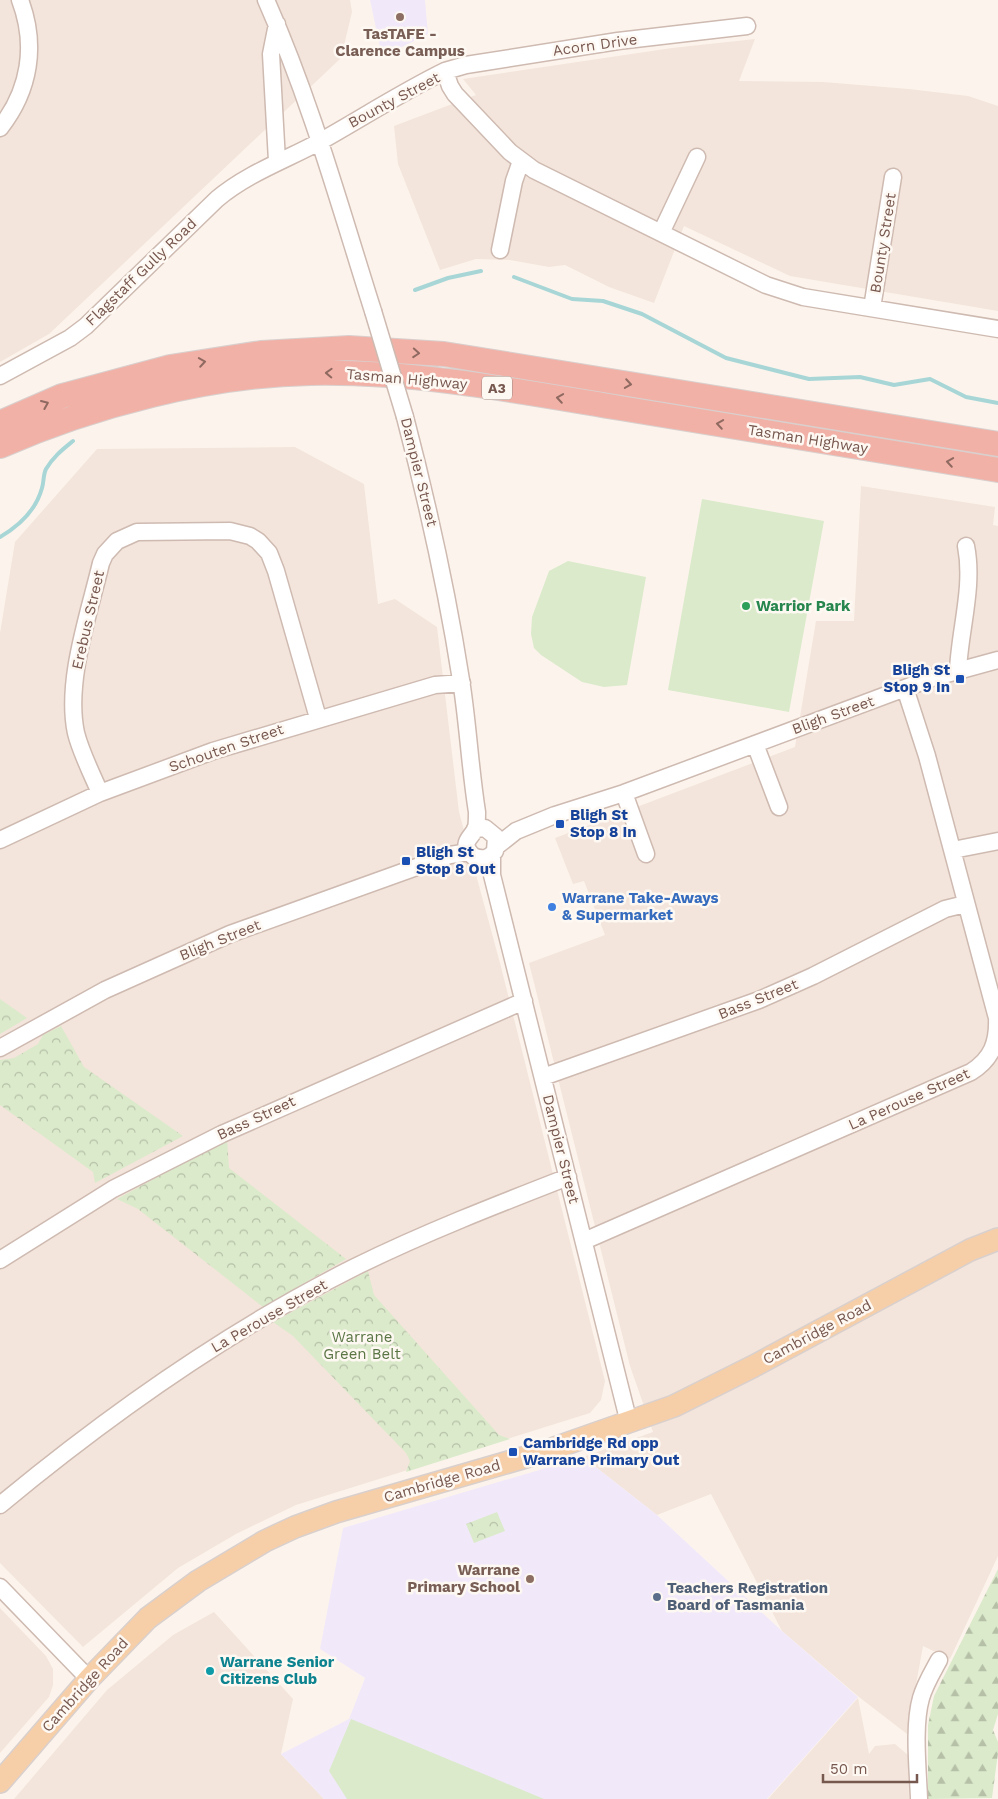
<svg xmlns="http://www.w3.org/2000/svg" width="998" height="1799" font-family="'Work Sans',sans-serif">
  <style>
    .residential { fill: #f3e5db }
    .education { fill: #f1e9f9 }
    .forest { fill: url(#forest-firs) }
    .park { fill: url(#park-crowns) }
    .garden { fill: #dbeacb }
    .lines { fill: none; stroke-linecap: round; stroke-linejoin: round }
    .stream { stroke: #a8d6d7; stroke-width: 4 }
    .minor-casing { stroke: #cebab1; stroke-width: 19 }
    .major-casing { stroke: #d9d0ce; stroke-width: 24 }
    .highway-casing { stroke: #d9d0ce; stroke-width: 26 }
    .minor { stroke: #fff; stroke-width: 16 }
    .major { stroke: #f6cfa9; stroke-width: 21 }
    .highway { stroke: #f2b1a7; stroke-width: 24 }
    .minor-bridge-casing { stroke: #cebab1; stroke-width: 19; stroke-linecap: butt }
    .minor-bridge { stroke: #fff; stroke-width: 16 }
    .oneway { stroke: #906a61 }
    .education-dot { fill: #8d6e63; stroke: #fef8f3; stroke-width: 2 }
    .leisure-dot { fill: #2e9e5b; stroke: #fef8f3; stroke-width: 2 }
    .transit-dot { fill: #1a4fb4; stroke: #fef8f3; stroke-width: 2 }
    .shop-dot { fill: #3f7fe0; stroke: #fef8f3; stroke-width: 2 }
    .service-dot { fill: #5c6f8a; stroke: #fef8f3; stroke-width: 2 }
    .culture-dot { fill: #0f9aa8; stroke: #fef8f3; stroke-width: 2 }
    .labels { text-anchor: middle; dominant-baseline: central; stroke-width: 5; stroke-linejoin: round; paint-order: stroke }
    .shield { fill: #fef8f3; stroke: #a08880; stroke-width: 1 }
    .shield-label { font-size: 14px; font-weight: bold; fill: #77584f }
    .education-label { font-size: 15px; font-weight: bold; fill: #785e54; stroke: #fef8f3 }
    .street-label { font-size: 15px; fill: #77584f; stroke: #fef8f3 }
    .leisure-label { font-size: 15px; font-weight: bold; fill: #27864d; stroke: #fef8f3; text-anchor: start }
    .transit-label { font-size: 15px; font-weight: bold; fill: #164399; stroke: #fef8f3; text-anchor: start }
    .shop-label { font-size: 15px; font-weight: bold; fill: #366cbe; stroke: #fef8f3; text-anchor: start }
    .park-label { font-size: 15px; fill: #5a7645; stroke: #fef8f3 }
    .service-label { font-size: 15px; font-weight: bold; fill: #4e5e75; stroke: #fef8f3; text-anchor: start }
    .culture-label { font-size: 15px; font-weight: bold; fill: #0d838f; stroke: #fef8f3; text-anchor: start }
  </style>
  <defs>
    <pattern id="forest-firs" width="22" height="20" patternUnits="userSpaceOnUse" patternTransform="scale(1.25)"><rect width="22" height="20" fill="#dbeacb"/><path d="M5 1l3.5 6h-7zM16 11l3.5 6h-7z" fill="#b6c0a7"/></pattern>
    <pattern id="park-crowns" width="20" height="18" patternUnits="userSpaceOnUse" patternTransform="scale(1.25)"><rect width="20" height="18" fill="#dbeacb"/><path d="M2 6a3 3 0 1 1 6 0M12 15a3 3 0 1 1 6 0" fill="none" stroke="#b6c0a7"/></pattern>
  </defs>
  <rect width="100%" height="100%" fill="#fcf4ec"/>
  <path class="residential" d="M0 0H350L352 12 341 58 49 334 0 362Z
    M755 39 739 81 823 82 909 89 968 96 998 106V311L790 276 684 226 654 303 609 287 565 265 549 267 510 260 476 259 440 270 398 164 394 126 476 95 463 79 672 48Z
    M295 447 364 484 378 604 395 599 437 627 459 812 500 963 605 1381 601 1400 590 1413 296 1505 236 1534 178 1568 83 1647 0 1563V633L15 542 97 449Z
    M861 486 995 507 993 525 998 526V1556L950 1659 923 1646 907 1734 859 1697 782 1631 711 1494 657 1515 583 1457 653 1432 630 1366 529 963 605 935 584 881 573 884 555 838 795 747 816 621H854Z
    M0 1608 46 1656 53 1669V1685L49 1697 0 1753Z
    M214 1612 293 1699 281 1754 324 1799H14L107 1690 173 1635Z
    M858 1698 869 1754 875 1746 895 1744 908 1755 909 1799H768Z"/>
  <path class="education" d="M370 0H425L428 34 382 57Z
    M583 1457 657 1515 782 1631 858 1697 767 1799H324L281 1754 349 1719 365 1678 320 1649 343 1528Z"/>
  <path class="forest" d="M998 1569V1714L993 1730 998 1742V1753L992 1798 928 1799V1725L934 1696Z"/>
  <path class="park" d="M0 999 27 1018 0 1034Z
    M61 1026 84 1067 183 1136 95 1183 93 1172 0 1105V1060L14 1058 38 1044 43 1035Z
    M227 1139 229 1168 346 1259 263 1307 138 1209 117 1199Z
    M368 1271 374 1295 499 1435 510 1439 406 1472 410 1461 406 1453 293 1336 273 1322Z
    M497 1512 505 1531 474 1543 466 1524Z"/>
  <path class="garden" d="M702 499 824 521 789 712 668 690Z
    M568 561 646 577 627 685 604 687 582 682 541 655 534 648 531 634 532 617 549 571Z
    M351 1719 544 1799H347L329 1771Z"/>
  <g class="lines">
    <path class="stream" d="M514 277 572 299 603 301 642 314 726 358 809 379 860 377 894 385 930 379 966 397 998 403
      M415 290 448 278 481 271
      M0 537C19 526 36 510 42 488 44 482 43 475 46 469 53 457 62 450 73 441"/>
    <defs>
      <path id="minor" d="M266 0C311 101 340 207 373 311
        M277 24 271 54 277 161
        M445 71 450 86 455 94 510 152 534 170 766 285 803 297 998 329
        M0 128C30 90 37 45 20 0
        M661 233 697 157
        M500 250 514 181 521 161
        M872 308 893 177
        M0 376 70 338 86 326 217 199C248 173 286 160 321 141 362 118 402 92 445 71L466 65 618 41 747 26
        M405 417C428 505 447 591 461 680 468 724 470 768 477 812 477 816 477 824 476 828 471 839 459 842 473 856 482 860 489 859 495 851L496 837 485 828 475 829
        M958 670C960 629 974 586 966 546
        M755 744 779 807
        M100 793C92 774 81 753 76 733 65 682 89 614 101 563L105 554 117 541 137 532 230 531 250 536 258 541 269 553 276 571 318 718
        M624 793 646 854
        M0 840 100 793 213 751 435 685 462 683
        M497 846 516 831 555 815 624 793 932 678 998 660
        M953 850 998 841
        M492 855V875L629 1423
        M0 1048 105 990 230 934 450 855 469 852
        M543 1077 759 1000 813 976 945 909 965 904
        M584 1241 971 1072C992 1059 998 1042 997 1018L927 756 905 688
        M0 1260 113 1189 222 1134 524 1001
        M0 1505C110 1414 227 1331 355 1267 424 1233 496 1205 568 1177
        M0 1587 89 1679
        M919 1799C918 1770 913 1726 921 1698 925 1684 932 1673 939 1660"/>
      <path id="major" d="M0 1782 89 1679 148 1618 198 1581 265 1541 295 1527 336 1512 543 1452 674 1406 754 1366 970 1250 998 1239"/>
      <path id="highway" d="M0 423 62 396 170 367 261 353 349 348 444 354 998 444
        M0 446C94 405 209 375 311 373 415 371 518 391 620 408 746 428 872 450 998 470"/>
    </defs>
    <use href="#minor" class="minor-casing"/>
    <use href="#major" class="major-casing"/>
    <use href="#highway" class="highway-casing"/>
    <use href="#minor" class="minor"/>
    <use href="#major" class="major"/>
    <use href="#highway" class="highway"/>
    <defs>
      <path id="minor-bridge" d="M373 311 405 417"/>
    </defs>
    <use href="#minor-bridge" class="minor-bridge-casing"/>
    <use href="#minor-bridge" class="minor-bridge"/>
  </g>
  <defs><path id="oneway-chevron" d="M-2-3.5L2.5 0L-2 3.5" fill="none" stroke-width="1.6" stroke-linecap="round" stroke-linejoin="round" transform="scale(1.25)"/></defs>
  <g class="oneway">
    <use href="#oneway-chevron" transform="translate(416 353) rotate(4)"/>
    <use href="#oneway-chevron" transform="translate(202 362) rotate(-9)"/>
    <use href="#oneway-chevron" transform="translate(329 373) rotate(-178)"/>
    <use href="#oneway-chevron" transform="translate(628 384) rotate(9)"/>
    <use href="#oneway-chevron" transform="translate(560 398) rotate(-171)"/>
    <use href="#oneway-chevron" transform="translate(45 404) rotate(-23)"/>
    <use href="#oneway-chevron" transform="translate(720 424) rotate(-171)"/>
    <use href="#oneway-chevron" transform="translate(950 462) rotate(-171)"/>
  </g>
  <g class="education-dot">
    <circle cx="400" cy="17" r="5"/>
    <circle cx="530" cy="1579" r="5"/>
  </g>
  <circle class="leisure-dot" cx="746" cy="606" r="5"/>
  <g class="transit-dot">
    <rect x="955" y="674" width="10" height="10" rx="2.5"/>
    <rect x="555" y="819" width="10" height="10" rx="2.5"/>
    <rect x="401" y="856" width="10" height="10" rx="2.5"/>
    <rect x="508" y="1447" width="10" height="10" rx="2.5"/>
  </g>
  <circle class="shop-dot" cx="552" cy="907" r="5"/>
  <circle class="service-dot" cx="657" cy="1597" r="5"/>
  <circle class="culture-dot" cx="210" cy="1671" r="5"/>
  <g class="labels">
    <rect class="shield" x="482" y="376.5" width="30" height="23" rx="4"/>
    <g class="shield-label">
      <text x="497" y="388">A3</text>
    </g>
    <g class="education-label">
      <text x="400" y="34">TasTAFE -<tspan x="400" dy="17">Clarence Campus</tspan></text>
      <text x="520" y="1570" text-anchor="end">Warrane<tspan x="520" dy="17">Primary School</tspan></text>
    </g>
    <g class="street-label">
      <text transform="translate(595 45) rotate(-8)">Acorn Drive</text>
      <text transform="translate(394 100) rotate(-28)">Bounty Street</text>
      <text transform="translate(883 243) rotate(-81)">Bounty Street</text>
      <text transform="translate(141 272) rotate(-44)">Flagstaff Gully Road</text>
      <text transform="translate(407 379) rotate(5)">Tasman Highway</text>
      <text transform="translate(808 439) rotate(9)">Tasman Highway</text>
      <text transform="translate(419 472) rotate(76)">Dampier Street</text>
      <text transform="translate(88 620) rotate(-77)">Erebus Street</text>
      <text transform="translate(833 715) rotate(-20)">Bligh Street</text>
      <text transform="translate(226 748) rotate(-19)">Schouten Street</text>
      <text transform="translate(220 940) rotate(-22)">Bligh Street</text>
      <text transform="translate(758 999) rotate(-22)">Bass Street</text>
      <text transform="translate(909 1099) rotate(-24)">La Perouse Street</text>
      <text transform="translate(256 1118) rotate(-25)">Bass Street</text>
      <text transform="translate(561 1149) rotate(76)">Dampier Street</text>
      <text transform="translate(269 1316) rotate(-30)">La Perouse Street</text>
      <text transform="translate(817 1332) rotate(-28)">Cambridge Road</text>
      <text transform="translate(442 1481) rotate(-16)">Cambridge Road</text>
      <text transform="translate(85 1685) rotate(-48)">Cambridge Road</text>
    </g>
    <g class="leisure-label">
      <text x="756" y="606">Warrior Park</text>
    </g>
    <g class="transit-label">
      <text x="950" y="670" text-anchor="end">Bligh St<tspan x="950" dy="17">Stop 9 In</tspan></text>
      <text x="570" y="815">Bligh St<tspan x="570" dy="17">Stop 8 In</tspan></text>
      <text x="416" y="852">Bligh St<tspan x="416" dy="17">Stop 8 Out</tspan></text>
      <text x="523" y="1443">Cambridge Rd opp<tspan x="523" dy="17">Warrane Primary Out</tspan></text>
    </g>
    <g class="shop-label">
      <text x="562" y="898">Warrane Take-Aways<tspan x="562" dy="17">&amp; Supermarket</tspan></text>
    </g>
    <g class="park-label">
      <text x="362" y="1337">Warrane<tspan x="362" dy="17">Green Belt</tspan></text>
    </g>
    <g class="service-label">
      <text x="667" y="1588">Teachers Registration<tspan x="667" dy="17">Board of Tasmania</tspan></text>
    </g>
    <g class="culture-label">
      <text x="220" y="1662">Warrane Senior<tspan x="220" dy="17">Citizens Club</tspan></text>
    </g>
  </g>
  <path d="M823 1774v8h94v-8" fill="none" stroke="#77584f" stroke-width="2.5"/>
  <text x="830" y="1774" font-size="15" fill="#77584f" stroke="#fef8f3" stroke-width="4" paint-order="stroke">50 m</text>
</svg>
